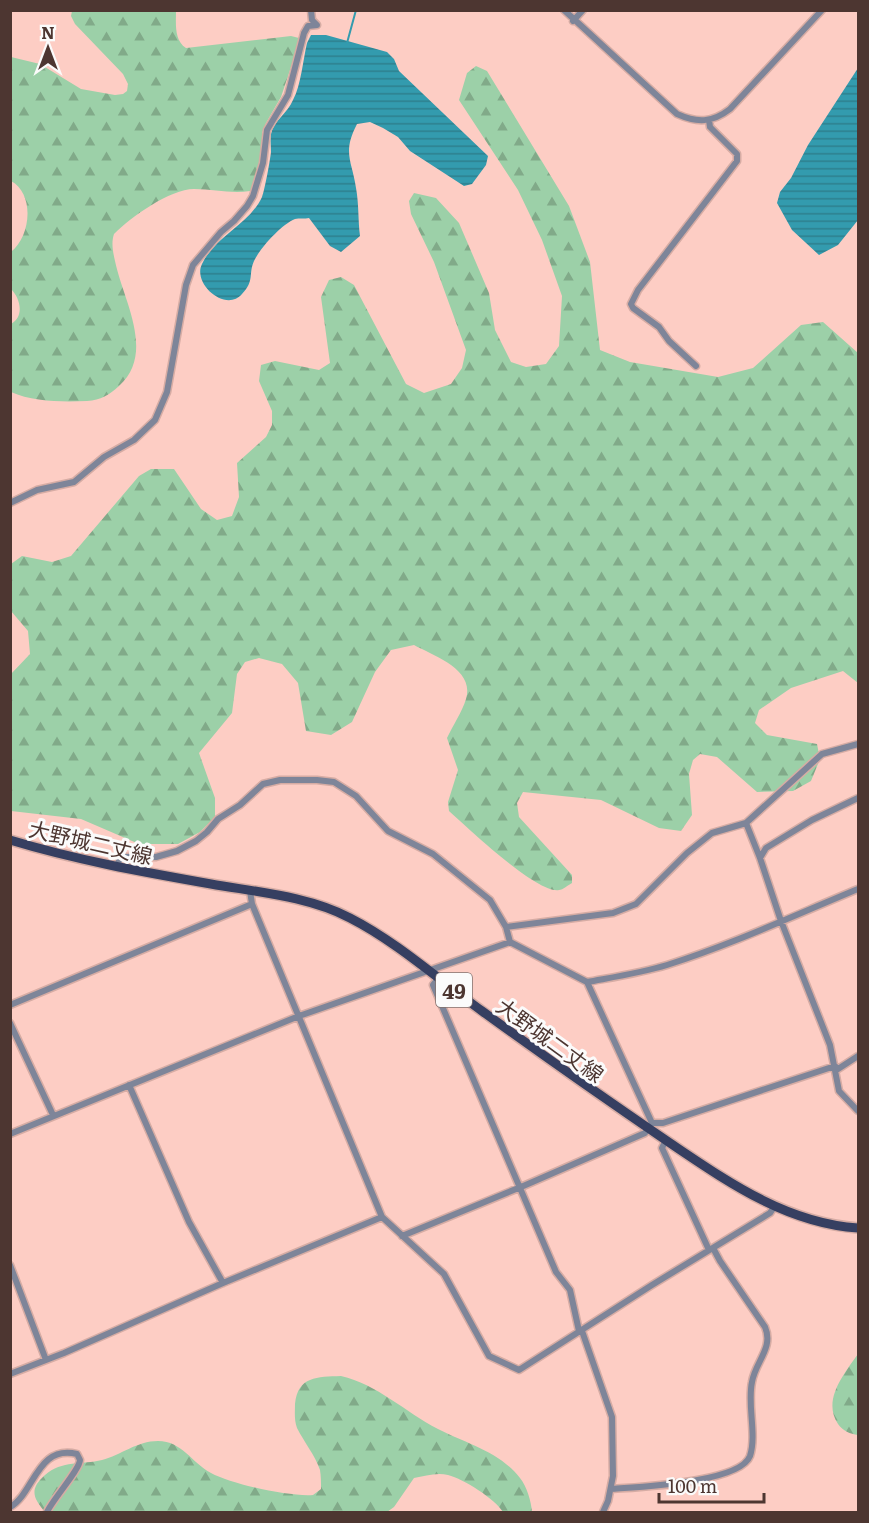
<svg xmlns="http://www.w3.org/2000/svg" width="869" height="1523" font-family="Literata,'Noto Sans JP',serif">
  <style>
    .forest { fill: url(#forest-firs) }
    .water { fill: url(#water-rules) }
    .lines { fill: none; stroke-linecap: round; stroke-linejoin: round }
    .stream { stroke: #339bae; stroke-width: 2 }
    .street-casing { stroke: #d6aca4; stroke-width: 9 }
    .primary-casing { stroke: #d6aca4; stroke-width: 12 }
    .street { stroke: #7e8599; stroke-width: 6 }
    .primary { stroke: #363f61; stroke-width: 9 }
    .labels { text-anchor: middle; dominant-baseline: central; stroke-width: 6; stroke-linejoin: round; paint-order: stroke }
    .shield { fill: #fbfbfb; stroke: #81716e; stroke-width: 1.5 }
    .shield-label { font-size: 20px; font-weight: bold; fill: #4d3631 }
    .street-label { font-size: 21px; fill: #4d3631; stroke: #fbfbfb }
  </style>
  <defs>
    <pattern id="forest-firs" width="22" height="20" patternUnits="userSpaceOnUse" patternTransform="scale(1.5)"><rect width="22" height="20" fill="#9cd0a8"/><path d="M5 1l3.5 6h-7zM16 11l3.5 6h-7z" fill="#81aa89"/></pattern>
    <pattern id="water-rules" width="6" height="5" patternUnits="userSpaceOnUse" patternTransform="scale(1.5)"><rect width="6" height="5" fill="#339bae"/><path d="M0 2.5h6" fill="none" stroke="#2d7f8e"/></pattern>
  </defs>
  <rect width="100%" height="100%" fill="#fdcdc4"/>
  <path class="forest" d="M72 11H176C176 24 174 40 186 48L291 36 299 38V43L281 97 266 123 262 133V156L254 186 250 191C231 194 214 189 194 189 170 189 131 217 114 234 111 243 113 252 115 261 123 300 156 353 119 386 109 395 101 400 87 401 63 402 33 402 11 392V324C25 316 20 298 11 289V252C31 236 35 194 11 181V57L40 64 81 89 115 95 123 94 127 91 128 84 123 74 75 24 71 16Z
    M476 66 487 71 569 206 590 262 600 350 630 362 718 377 753 368 801 325 823 322 858 353V683L843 671 791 688 759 710 755 723 767 735 817 744 820 759 811 781 793 791 757 792 717 757 700 754 693 760 689 774 692 815 681 831 659 828 601 800 523 792 517 803 519 817 572 875V883C568 885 563 890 559 890 537 894 468 828 449 811L448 802 458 770 447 738C453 725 462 712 466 699 475 669 434 656 414 645L391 650 375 672 352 722 331 735 306 731 298 683 282 664 259 658 245 662 237 674 232 713 199 753 215 798V817L200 832 178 844H139L81 819 11 811V674L30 654 28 631 11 611V564L22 556 52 562 71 556 139 476 151 469H174L201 509 217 520 232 516 239 497 237 463 266 437 272 425V411L259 381 261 365 275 361 319 370 330 363 321 297 329 280 341 277 354 285 406 384 424 393 451 384 462 368 466 350 434 262 411 214 409 201 414 193 436 198 459 223 489 293 495 330 511 362 526 367 546 364 559 346 562 296 542 240 518 190 459 100 467 73Z
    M858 1354V1435C850 1434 843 1431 838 1424 822 1400 844 1374 858 1354Z
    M341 1376C377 1384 405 1412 438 1429 467 1444 499 1451 520 1478 527 1487 531 1501 532 1512H503C495 1499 464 1479 448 1475 437 1472 425 1476 414 1478L394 1507 387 1512H45C33 1498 29 1489 45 1475 62 1460 82 1465 102 1460 121 1455 137 1441 158 1441 182 1441 192 1463 211 1473 231 1484 290 1497 313 1495L321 1489C321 1483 321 1476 320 1470 315 1455 304 1442 297 1428 294 1420 295 1412 295 1404 298 1376 317 1377 341 1376Z"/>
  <path class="water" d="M311 35H326L387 52 394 59 399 71 488 156 486 165 472 184 464 186 410 151 398 137 383 128 370 122 357 124C342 153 352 160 356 188 359 204 358 221 360 236L341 252 330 246 309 218C305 219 299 218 295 219 282 224 260 248 254 261 248 275 255 280 242 294 226 313 192 284 202 264 215 236 249 225 262 197 265 189 270 161 271 152 271 146 270 140 271 134 274 120 288 113 293 100 301 85 303 60 307 43Z
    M858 68V220L838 245 819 255 792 230 777 203 780 192 791 178 808 145Z"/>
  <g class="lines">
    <path class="stream" d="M347 43 356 10"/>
    <defs>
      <path id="street" d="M564 10 677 114C697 123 712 123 730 109L822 10
        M573 21 583 10
        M696 366 669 341 659 327 633 308 631 304 638 290 737 161V154L710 127 709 120
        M10 503 37 490 74 482 104 457 134 440 155 420 167 392 186 285 193 265 221 232 234 221 247 206 253 196 263 163 267 130 288 95 304 33 308 26 317 25 312 20 311 10
        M746 823 760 858 781 921 830 1045 839 1091 858 1111
        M760 858 766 848 812 820 858 798
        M116 867 121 857H156L177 851 196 841 207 832 218 819 240 805 263 784 280 780H317L334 782 356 796 388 831 433 854 490 900 506 927 510 942
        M250 891 252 904 382 1217 444 1274 489 1356 519 1370 652 1285 770 1213 774 1207
        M506 927 613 913 636 904 687 853 712 833 746 823 822 754 858 744
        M438 979 433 985 556 1272 570 1290 579 1331
        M587 982C614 977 641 973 667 965 733 944 795 915 858 889
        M10 1005 252 904
        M10 1023 53 1115
        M129 1085 189 1222 223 1283
        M652 1123H663L835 1066 838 1069 858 1056
        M10 1134 299 1016 510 942 587 982 652 1123 645 1133 521 1187 402 1236
        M666 1140 662 1148 709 1250
        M10 1265 46 1360
        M582 1331 612 1417 613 1476 608 1501 603 1512
        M10 1374 64 1353 223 1283 382 1217
        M611 1489C637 1487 740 1483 750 1456 757 1434 747 1405 752 1382 755 1362 774 1348 765 1327L720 1261 713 1248
        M10 1507C34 1494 37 1444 77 1454L80 1460C80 1469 53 1499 47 1512"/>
      <path id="primary" d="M10 840C76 860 143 872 211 884 256 892 308 896 350 918 397 942 439 980 482 1011 544 1056 607 1100 670 1143 728 1182 786 1223 858 1228"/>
    </defs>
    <use href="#street" class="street-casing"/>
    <use href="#primary" class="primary-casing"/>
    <use href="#street" class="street"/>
    <use href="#primary" class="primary"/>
  </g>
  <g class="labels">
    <rect class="shield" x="436" y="973" width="36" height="34" rx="4.5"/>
    <g class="shield-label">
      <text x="454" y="990">49</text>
    </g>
    <g class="street-label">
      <text transform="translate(91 841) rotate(13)">大野城二丈線</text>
      <text transform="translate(551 1039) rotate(36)">大野城二丈線</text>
    </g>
  </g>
  <rect width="869" height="1523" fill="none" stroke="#4d3631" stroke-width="24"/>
  <g transform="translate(48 48)" stroke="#fbfbfb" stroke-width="4.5" paint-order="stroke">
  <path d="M0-4.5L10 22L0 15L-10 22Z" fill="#4d3631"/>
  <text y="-9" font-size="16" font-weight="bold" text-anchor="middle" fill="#4d3631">N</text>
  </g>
  <path d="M659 1493v9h105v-9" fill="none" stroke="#4d3631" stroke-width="3"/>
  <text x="668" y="1493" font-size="18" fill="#4d3631" stroke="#fbfbfb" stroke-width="4.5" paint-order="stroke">100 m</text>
</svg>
